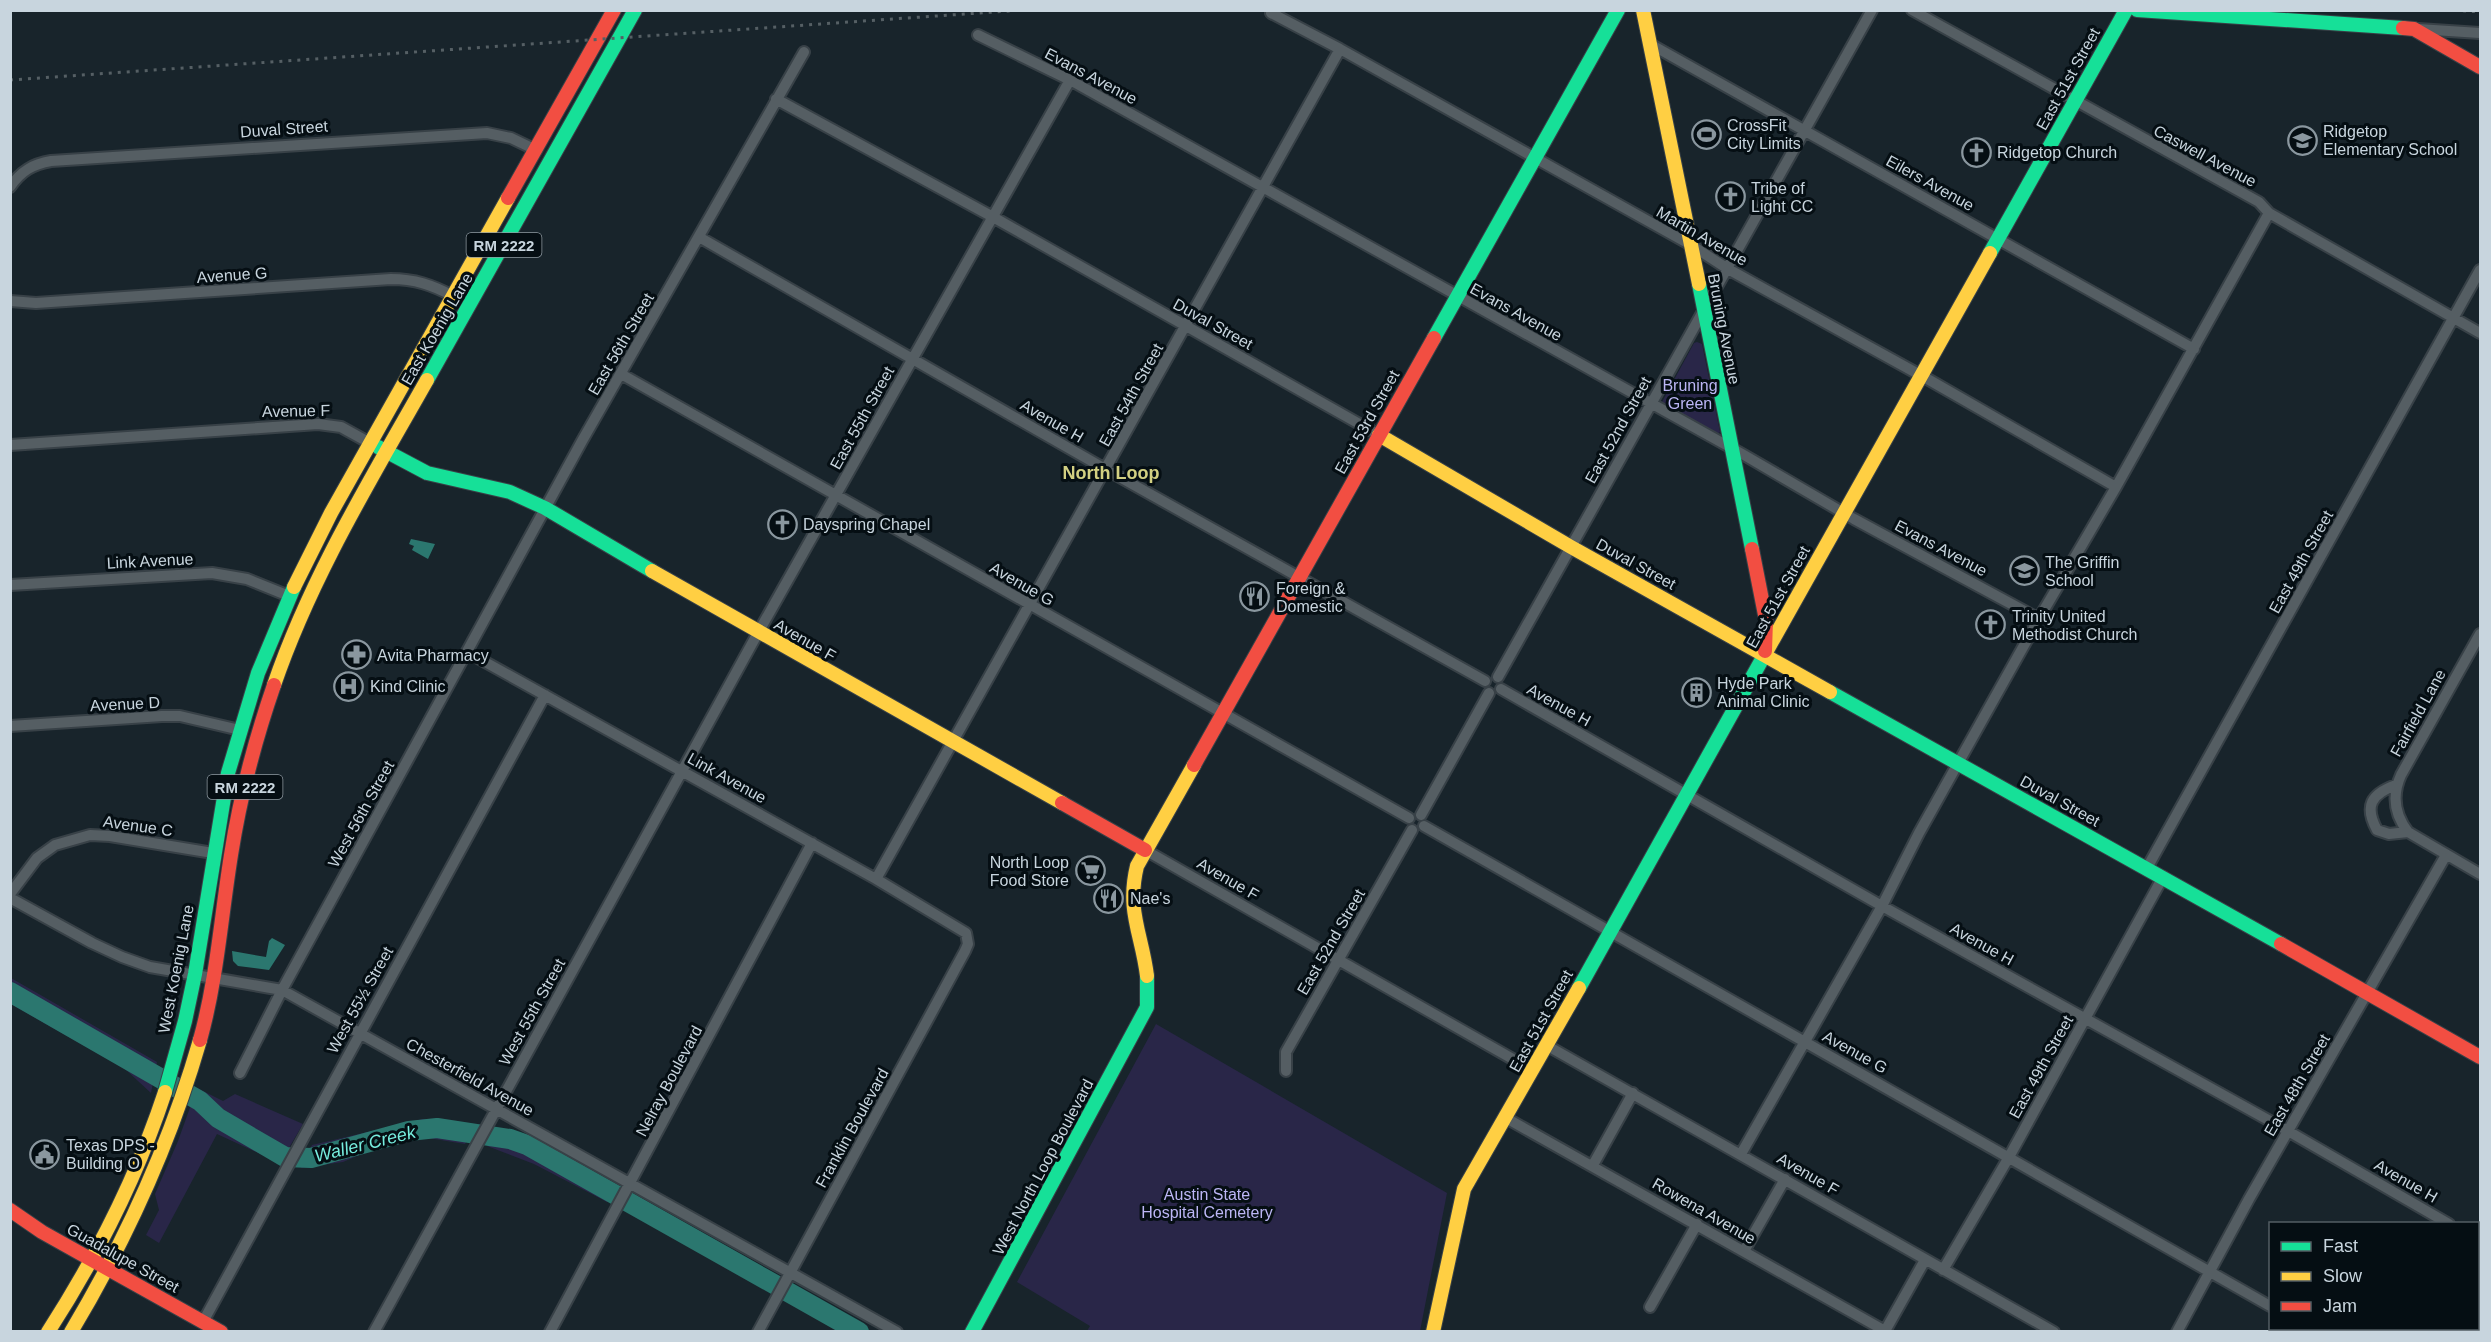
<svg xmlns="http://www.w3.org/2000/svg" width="2491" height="1342" font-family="Arial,sans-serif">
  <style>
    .green { fill: #292648 }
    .water { fill: #2b776f }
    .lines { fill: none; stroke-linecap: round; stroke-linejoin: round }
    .river { stroke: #2b776f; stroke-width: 20 }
    .street-casing { stroke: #384147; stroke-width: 14 }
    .fast-casing { stroke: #384147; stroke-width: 16 }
    .slow-casing { stroke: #384147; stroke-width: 16 }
    .jam-casing { stroke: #384147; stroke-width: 16 }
    .street { stroke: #555e63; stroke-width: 10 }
    .fast { stroke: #16e098; stroke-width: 14 }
    .slow { stroke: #ffcf43; stroke-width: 14 }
    .jam { stroke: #f24e42; stroke-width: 14 }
    .rail { stroke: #555f64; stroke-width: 3; stroke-dasharray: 3 6; stroke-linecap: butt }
    .labels { text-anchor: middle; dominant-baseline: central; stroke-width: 6; stroke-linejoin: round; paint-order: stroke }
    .shield { fill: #050e13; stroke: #8e99a1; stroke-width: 1.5 }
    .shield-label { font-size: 15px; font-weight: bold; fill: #c8d5de }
    .street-label { font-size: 16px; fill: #c8d5de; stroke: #050e13 }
    .poi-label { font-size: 16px; fill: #c8d5de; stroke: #050e13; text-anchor: start }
    .park-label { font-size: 16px; fill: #bcb6f5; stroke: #050e13 }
    .neighbourhood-label { font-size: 18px; font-weight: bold; fill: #d2d082; stroke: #050e13 }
    .water-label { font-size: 18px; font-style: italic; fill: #76edde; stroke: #050e13 }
  </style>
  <rect width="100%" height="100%" fill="#18242b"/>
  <path class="green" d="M1697 342 1702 344 1720 432 1717 434 1662 402 1694 343Z
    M11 978 157 1062 151 1093 125 1069 11 1004Z
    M1156 1024 1447 1193 1420 1331H1087L1090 1326 1017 1282Z
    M197 1088 223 1101 235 1094 303 1124 280 1163 217 1134 159 1243 146 1235 159 1210 155 1194 178 1141Z
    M423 1119 475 1127 465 1144 422 1137 394 1140 343 1162 301 1168 312 1145Z
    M497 1129 515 1131 615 1186 607 1202 534 1164 487 1146Z"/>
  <path class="water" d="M411 539 435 544 428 559 412 550 414 546 409 544Z
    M272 938 285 945 269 970 238 966 233 961 232 951 266 957 269 941Z"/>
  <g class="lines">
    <path class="river" d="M10 992 200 1101 218 1118 285 1157 311 1158 409 1131 437 1128 510 1139 527 1145 859 1332"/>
    <defs>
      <path id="street" d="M1912 10 2259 202 2269 213 2480 333
        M1271 13 1340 49 1691 245 1728 269 1931 381 2116 487
        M2418 29 2480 33
        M978 35 1070 80 1744 455 1854 519 2039 619
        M1650 44 2194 349
        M776 99 993 217 1379 435
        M10 187C21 171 33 164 51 161L487 133 511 138 536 150
        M699 237 1107 470 1485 681
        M10 301 36 303 391 279C415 279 432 285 453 296
        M621 374 1409 818
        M10 445 318 424 341 427 370 443
        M10 585 212 573 247 579 289 596
        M2480 634 2401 775C2392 795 2394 814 2408 832L2480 874
        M467 652 876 879 966 933 968 944 965 951 758 1332
        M1498 677 1872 10
        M1501 689 1882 906 2288 1131 2449 1224
        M10 726 162 716H180L240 730
        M2396 785C2371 794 2364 806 2377 830L2389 834 2408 832
        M1421 815 1489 693
        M1424 826 2270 1306
        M1145 850 1532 1070
        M2147 868 2480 270
        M876 879 1340 49
        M10 894 37 858 55 845 90 835 110 836 213 853
        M10 898 92 943 122 957 150 967 282 990 897 1332
        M1546 1045 2054 1332
        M1286 1071V1052L1412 830
        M240 1073 282 990 582 441 804 52
        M1506 1118 1887 1332
        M1741 1154 1882 906 1919 833 2041 615 2116 487 2269 213
        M1593 1165 1633 1093
        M2478 1240 2480 1242
        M1744 1251 1785 1179
        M1943 1270 2009 1157 2163 877
        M2478 1294 2480 1289
        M1650 1307 1697 1224
        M204 1320 545 695
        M2312 1328 2317 1332
        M1885 1331 1925 1260
        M374 1332 754 640 1070 80
        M550 1332 812 843
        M2177 1332 2249 1199 2446 855
        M2456 1332 2457 1328"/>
      <path id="fast" d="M2137 10 2403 28
        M1990 253 2126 10
        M1699 284 1752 549
        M1434 338 1618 10
        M427 380 635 10
        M378 447 427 473 510 492 545 508 652 571
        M1830 692 2281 944
        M1579 988 1765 654
        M165 1092 185 1021 195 974 228 773 258 673 294 587
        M972 1332 1147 1007V976"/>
      <path id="slow" d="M1643 10 1699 284
        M1379 435 1571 547 1830 692
        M652 571 1062 803
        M294 587 331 513 508 198
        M1765 654 1990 253
        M274 685C311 577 371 479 427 380
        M1147 976C1142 934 1126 911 1137 866L1194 765
        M48 1332C97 1256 137 1177 165 1092
        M71 1332C126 1240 170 1144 200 1040
        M1433 1332 1464 1189 1579 988"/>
      <path id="jam" d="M2403 28 2414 29 2480 67
        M508 198 614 10
        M1752 549 1766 620 1765 651
        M1194 765 1434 338
        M1062 803 1145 850
        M2281 944 2480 1057
        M200 1040C217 979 221 917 231 855 240 797 255 740 274 685
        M10 1210 42 1232 221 1332"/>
    </defs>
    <use href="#street" class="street-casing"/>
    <use href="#fast" class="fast-casing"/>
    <use href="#slow" class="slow-casing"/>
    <use href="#jam" class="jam-casing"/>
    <use href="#street" class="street"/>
    <use href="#fast" class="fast"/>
    <use href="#slow" class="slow"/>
    <use href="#jam" class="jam"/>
    <path class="rail" d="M2454 10 2480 12
      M10 80 1023 10"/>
  </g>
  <defs>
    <symbol id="stadium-ring" viewBox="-11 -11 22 22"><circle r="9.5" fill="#050e13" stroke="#8a979f" stroke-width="1.5"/><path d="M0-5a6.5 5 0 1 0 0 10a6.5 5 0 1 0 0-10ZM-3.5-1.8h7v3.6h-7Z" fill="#8a979f"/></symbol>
    <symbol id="school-ring" viewBox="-11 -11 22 22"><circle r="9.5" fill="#050e13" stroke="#8a979f" stroke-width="1.5"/><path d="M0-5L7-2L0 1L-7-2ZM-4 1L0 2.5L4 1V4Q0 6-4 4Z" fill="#8a979f"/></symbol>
    <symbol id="church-ring" viewBox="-11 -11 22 22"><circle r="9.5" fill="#050e13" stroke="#8a979f" stroke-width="1.5"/><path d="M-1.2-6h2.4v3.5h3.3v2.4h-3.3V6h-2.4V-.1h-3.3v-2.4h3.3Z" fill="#8a979f"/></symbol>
    <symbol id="restaurant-ring" viewBox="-11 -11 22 22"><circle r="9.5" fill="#050e13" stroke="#8a979f" stroke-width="1.5"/><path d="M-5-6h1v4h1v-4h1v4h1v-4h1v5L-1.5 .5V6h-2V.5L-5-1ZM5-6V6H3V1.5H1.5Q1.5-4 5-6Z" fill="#8a979f"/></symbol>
    <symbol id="pharmacy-ring" viewBox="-11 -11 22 22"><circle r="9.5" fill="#050e13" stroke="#8a979f" stroke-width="1.5"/><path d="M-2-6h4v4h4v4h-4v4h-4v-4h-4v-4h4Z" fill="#8a979f"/></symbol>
    <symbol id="hospital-ring" viewBox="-11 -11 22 22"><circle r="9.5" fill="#050e13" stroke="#8a979f" stroke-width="1.5"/><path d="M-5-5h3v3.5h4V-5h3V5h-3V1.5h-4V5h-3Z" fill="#8a979f"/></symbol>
    <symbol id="building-ring" viewBox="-11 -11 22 22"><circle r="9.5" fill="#050e13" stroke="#8a979f" stroke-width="1.5"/><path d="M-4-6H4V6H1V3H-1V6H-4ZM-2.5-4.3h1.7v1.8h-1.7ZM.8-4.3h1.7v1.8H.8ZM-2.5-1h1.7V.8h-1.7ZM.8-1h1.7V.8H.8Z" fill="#8a979f"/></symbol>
    <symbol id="supermarket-ring" viewBox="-11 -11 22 22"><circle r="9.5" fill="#050e13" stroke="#8a979f" stroke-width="1.5"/><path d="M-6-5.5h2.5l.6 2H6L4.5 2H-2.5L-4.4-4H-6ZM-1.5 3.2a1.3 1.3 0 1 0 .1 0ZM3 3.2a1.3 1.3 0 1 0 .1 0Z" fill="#8a979f"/></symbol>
    <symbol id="civic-ring" viewBox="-11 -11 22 22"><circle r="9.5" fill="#050e13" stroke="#8a979f" stroke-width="1.5"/><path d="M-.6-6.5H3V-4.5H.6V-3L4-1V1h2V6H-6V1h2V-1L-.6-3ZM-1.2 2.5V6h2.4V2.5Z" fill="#8a979f"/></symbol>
  </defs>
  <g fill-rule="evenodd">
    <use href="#stadium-ring" x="1690" y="118" width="33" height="33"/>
    <use href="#school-ring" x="2286" y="124" width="33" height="33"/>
    <use href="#church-ring" x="1960" y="136" width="33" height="33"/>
    <use href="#church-ring" x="1714" y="180" width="33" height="33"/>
    <use href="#church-ring" x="766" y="508" width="33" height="33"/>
    <use href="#school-ring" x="2008" y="554" width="33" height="33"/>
    <use href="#restaurant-ring" x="1238" y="580" width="33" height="33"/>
    <use href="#church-ring" x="1974" y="608" width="33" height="33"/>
    <use href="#pharmacy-ring" x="340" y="638" width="33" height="33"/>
    <use href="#hospital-ring" x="332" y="670" width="33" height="33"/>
    <use href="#building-ring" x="1680" y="676" width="33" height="33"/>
    <use href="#supermarket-ring" x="1074" y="854" width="33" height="33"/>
    <use href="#restaurant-ring" x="1092" y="882" width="33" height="33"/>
    <use href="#civic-ring" x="28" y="1138" width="33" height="33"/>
  </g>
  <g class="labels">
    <g class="shield">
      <rect x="466.5" y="233" width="75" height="24" rx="4.5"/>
      <rect x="207.5" y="775" width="75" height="24" rx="4.5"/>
    </g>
    <g class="shield-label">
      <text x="504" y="245">RM 2222</text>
      <text x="245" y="787">RM 2222</text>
    </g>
    <g class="street-label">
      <text transform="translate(1091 76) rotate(28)">Evans Avenue</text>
      <text transform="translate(2068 79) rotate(-61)">East 51st Street</text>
      <text transform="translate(284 129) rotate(-4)">Duval Street</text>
      <text transform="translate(2205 156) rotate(28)">Caswell Avenue</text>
      <text transform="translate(1930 183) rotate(29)">Eilers Avenue</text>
      <text transform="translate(1702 236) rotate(30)">Martin Avenue</text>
      <text transform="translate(232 275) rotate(-4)">Avenue G</text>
      <text transform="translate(1516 312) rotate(29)">Evans Avenue</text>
      <text transform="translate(1213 324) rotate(29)">Duval Street</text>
      <text transform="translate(437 329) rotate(-60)">East Koenig Lane</text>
      <text transform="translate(1724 329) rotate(79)">Bruning Avenue</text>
      <text transform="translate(621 344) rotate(-60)">East 56th Street</text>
      <text transform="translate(1131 395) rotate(-61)">East 54th Street</text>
      <text transform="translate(296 411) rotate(-1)">Avenue F</text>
      <text transform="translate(862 418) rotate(-61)">East 55th Street</text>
      <text transform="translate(1052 421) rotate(30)">Avenue H</text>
      <text transform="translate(1367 422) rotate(-61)">East 53rd Street</text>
      <text transform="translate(1618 430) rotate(-61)">East 52nd Street</text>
      <text transform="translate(1941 548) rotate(28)">Evans Avenue</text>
      <text transform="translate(150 561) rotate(-3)">Link Avenue</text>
      <text transform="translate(2301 562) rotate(-61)">East 49th Street</text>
      <text transform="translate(1636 564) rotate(29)">Duval Street</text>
      <text transform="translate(1022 584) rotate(30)">Avenue G</text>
      <text transform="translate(1778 597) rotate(-61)">East 51st Street</text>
      <text transform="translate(805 640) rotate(30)">Avenue F</text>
      <text transform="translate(125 704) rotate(-3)">Avenue D</text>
      <text transform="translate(1559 705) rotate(29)">Avenue H</text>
      <text transform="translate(2418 713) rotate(-61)">Fairfield Lane</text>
      <text transform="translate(727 778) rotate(29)">Link Avenue</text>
      <text transform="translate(2060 801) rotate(29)">Duval Street</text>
      <text transform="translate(361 814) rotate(-61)">West 56th Street</text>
      <text transform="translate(138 826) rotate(8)">Avenue C</text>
      <text transform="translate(1228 879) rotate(30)">Avenue F</text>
      <text transform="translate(1331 942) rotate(-60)">East 52nd Street</text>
      <text transform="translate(1982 944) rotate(29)">Avenue H</text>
      <text transform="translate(176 969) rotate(-79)">West Koenig Lane</text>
      <text transform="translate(360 1000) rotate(-61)">West 55½ Street</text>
      <text transform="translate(532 1012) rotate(-61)">West 55th Street</text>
      <text transform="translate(1541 1021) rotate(-61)">East 51st Street</text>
      <text transform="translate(1855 1052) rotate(29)">Avenue G</text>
      <text transform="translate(2041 1067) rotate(-61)">East 49th Street</text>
      <text transform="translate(470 1077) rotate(29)">Chesterfield Avenue</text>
      <text transform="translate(669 1081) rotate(-62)">Nelray Boulevard</text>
      <text transform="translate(2297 1085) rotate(-60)">East 48th Street</text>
      <text transform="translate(852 1128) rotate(-61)">Franklin Boulevard</text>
      <text transform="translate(1043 1167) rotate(-62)">West North Loop Boulevard</text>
      <text transform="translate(1808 1174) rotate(30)">Avenue F</text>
      <text transform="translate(2406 1181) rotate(30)">Avenue H</text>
      <text transform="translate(1704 1211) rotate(30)">Rowena Avenue</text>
      <text transform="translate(123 1258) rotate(29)">Guadalupe Street</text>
    </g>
    <g class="poi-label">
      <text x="1727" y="125">CrossFit<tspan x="1727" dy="18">City Limits</tspan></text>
      <text x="2323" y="131">Ridgetop<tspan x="2323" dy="18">Elementary School</tspan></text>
      <text x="1997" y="152">Ridgetop Church</text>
      <text x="1751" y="188">Tribe of<tspan x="1751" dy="18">Light CC</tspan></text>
      <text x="803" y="524">Dayspring Chapel</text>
      <text x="2045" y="562">The Griffin<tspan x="2045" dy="18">School</tspan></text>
      <text x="1276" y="588">Foreign &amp;<tspan x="1276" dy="18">Domestic</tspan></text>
      <text x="2012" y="616">Trinity United<tspan x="2012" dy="18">Methodist Church</tspan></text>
      <text x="377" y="655">Avita Pharmacy</text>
      <text x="1717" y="683">Hyde Park<tspan x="1717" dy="18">Animal Clinic</tspan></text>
      <text x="370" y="686">Kind Clinic</text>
      <text x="1069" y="862" text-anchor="end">North Loop<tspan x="1069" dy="18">Food Store</tspan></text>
      <text x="1130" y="898">Nae's</text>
      <text x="66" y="1145">Texas DPS -<tspan x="66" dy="18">Building O</tspan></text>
    </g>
    <g class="park-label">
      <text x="1690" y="385">Bruning<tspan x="1690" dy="18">Green</tspan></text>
      <text x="1207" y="1194">Austin State<tspan x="1207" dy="18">Hospital Cemetery</tspan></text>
    </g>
    <g class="neighbourhood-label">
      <text x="1111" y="473">North Loop</text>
    </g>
    <g class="water-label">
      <text transform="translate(365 1144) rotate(-14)">Waller Creek</text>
    </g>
  </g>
  <rect width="2491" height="1342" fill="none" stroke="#c8d5de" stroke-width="24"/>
  <rect x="2269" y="1222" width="210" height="108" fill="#050e13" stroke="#535e64" stroke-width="1.5"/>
  <rect x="2281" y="1242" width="30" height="9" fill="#16e098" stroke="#535e64" stroke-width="1.5"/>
  <text x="2323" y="1252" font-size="18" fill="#c8d5de">Fast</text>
  <rect x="2281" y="1272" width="30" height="9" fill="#ffcf43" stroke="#535e64" stroke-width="1.5"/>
  <text x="2323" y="1282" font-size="18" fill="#c8d5de">Slow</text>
  <rect x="2281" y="1302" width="30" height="9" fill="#f24e42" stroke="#535e64" stroke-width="1.5"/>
  <text x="2323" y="1312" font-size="18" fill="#c8d5de">Jam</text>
</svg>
